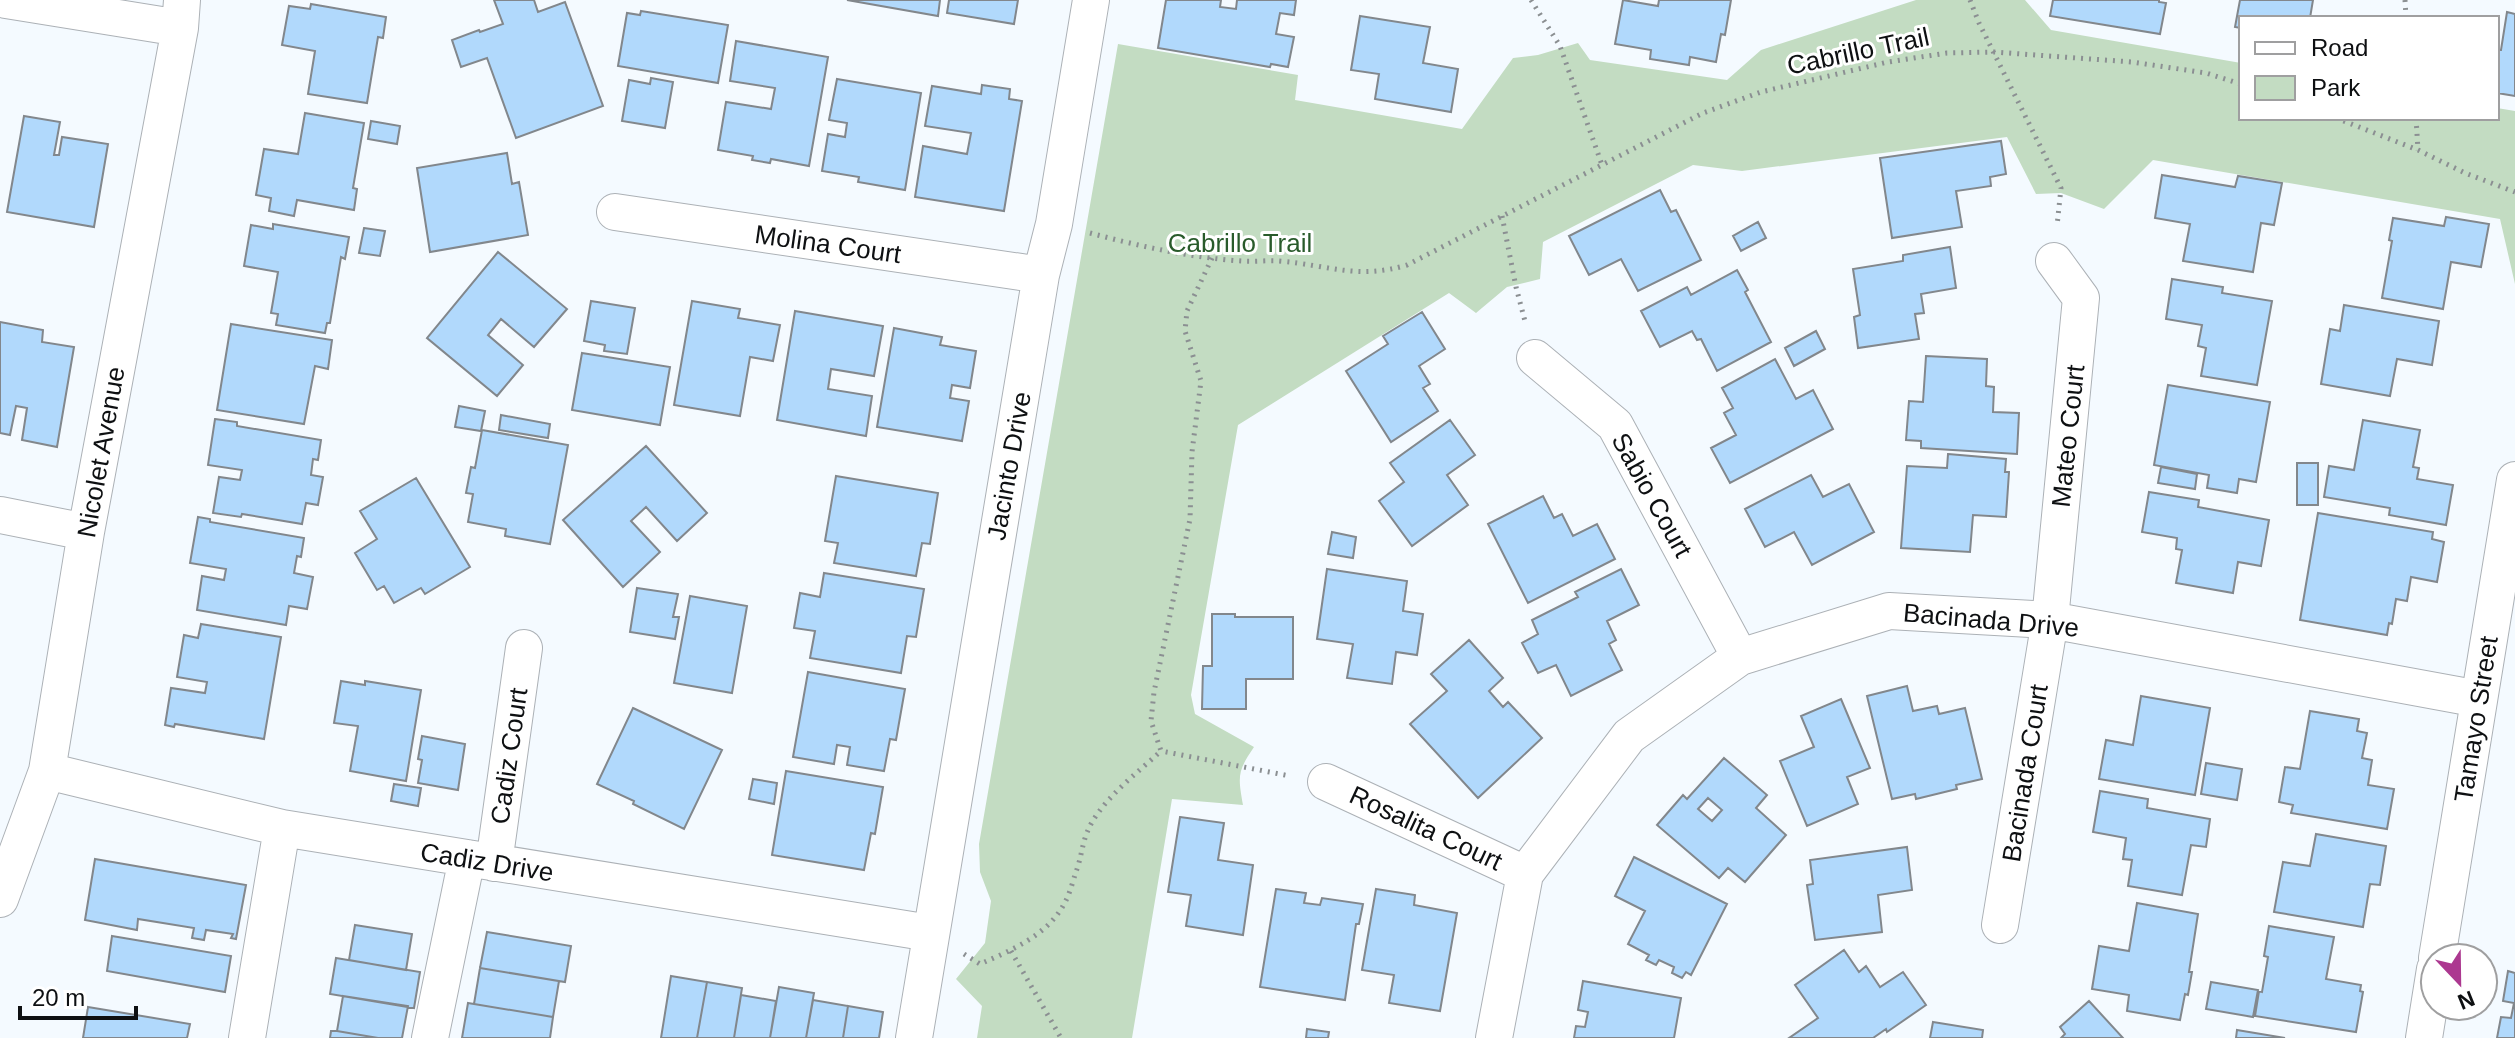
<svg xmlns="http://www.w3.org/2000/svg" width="2515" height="1038" font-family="Arial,sans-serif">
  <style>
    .green { fill: #c3dcc2 }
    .building { fill: #b1d9fc; stroke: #82878c; stroke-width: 2; fill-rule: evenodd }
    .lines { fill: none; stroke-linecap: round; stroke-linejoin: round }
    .street-casing { stroke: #acb1b6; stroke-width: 38 }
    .path { stroke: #8b8f92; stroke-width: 5; stroke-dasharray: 2 6; stroke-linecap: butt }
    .street { stroke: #fff; stroke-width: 36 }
    .labels { text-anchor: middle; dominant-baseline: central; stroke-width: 6; stroke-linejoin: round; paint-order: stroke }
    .street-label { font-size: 26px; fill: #0e1012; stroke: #fff }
    .park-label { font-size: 26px; fill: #295b2b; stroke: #fff }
  </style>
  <rect width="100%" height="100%" fill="#f4faff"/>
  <path class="green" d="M1916 0H2025L2051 30 2241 63V118H2497V108L2515 111V284L2500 219 2153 160 2104 209 2061 193 2036 194 2007 137 1742 171 1693 165 1543 242 1540 279 1507 287 1476 313 1449 293 1238 425 1191 695 1195 714 1254 747C1237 772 1238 776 1243 805L1172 799 1132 1038H977L982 1006 956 979 985 943 991 901 980 872 979 844 1118 44 1298 75 1295 100 1462 129 1513 58 1538 55 1578 43 1590 60 1727 80 1761 50Z"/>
  <path class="building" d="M494 0H534L538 12 565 2 603 106 516 138 487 58 461 67 452 40 479 30 480 32 503 24Z
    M847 0H940L938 16Z
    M949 0H1018L1014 24 947 13Z
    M1166 0H1221L1220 7 1236 9 1237 0H1296L1294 15 1280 13 1276 34 1294 37 1288 67 1271 64 1270 67 1158 48Z
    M1623 0 1658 6 1659 0H1731L1725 35 1721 34 1716 62 1690 57 1689 65 1650 59 1651 50 1615 44Z
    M2053 0H2159V2L2166 3 2160 34 2050 16Z
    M2240 0H2313L2310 18H2241V28L2235 27Z
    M311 4 386 17 383 38 378 37 367 103 308 94 315 51 282 45 289 6 310 9Z
    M641 11 728 25 718 83 618 66 627 13 640 15Z
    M2507 12 2515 14V96L2497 93V96V50H2501Z
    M1360 16 1430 27 1423 63 1458 69 1451 112 1375 99 1379 74 1351 70Z
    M736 41 828 57 809 166 771 159 770 163 752 160 753 156 718 150 726 102 771 109 775 88 730 81Z
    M651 78 673 82 665 128 622 121 629 80 650 84Z
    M837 79 921 93 905 190 858 182 859 177 822 171 828 134 845 137 847 123 829 120Z
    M982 85 1010 89 1009 99 1022 101 1004 211 915 197 923 146 967 154 971 133 925 126 932 86 981 94Z
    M305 113 364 123 353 188 357 189 354 210 297 200 294 216 269 211 271 198 256 195 264 149 298 154Z
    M24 116 60 122 54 155H59L62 137 108 144 94 227 7 212Z
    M371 121 400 126 397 144 368 139Z
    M2001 141 2006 174 1990 177 1991 186 1956 191 1962 227 1892 238 1880 158Z
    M507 153 512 184 519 182 528 235 430 252 417 168Z
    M2162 175 2235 187 2238 176 2282 183 2274 225 2261 223 2253 272 2183 261 2190 224 2155 218Z
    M1660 190 1671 212 1676 210 1701 260 1638 291 1621 259 1589 275 1569 236Z
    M2446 217 2489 224 2481 267 2451 262 2443 309 2382 298 2392 241 2389 240 2393 218 2444 226Z
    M1758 222 1766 238 1741 251 1733 236Z
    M273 224 349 237 345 259 341 257 330 323H327L325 333 276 325 278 314 271 313 278 272 244 266 251 225 273 229Z
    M364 228 385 231 380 256 359 253Z
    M1950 247 1956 288 1921 294 1924 313 1915 314 1919 339 1858 348 1854 317 1860 315 1853 269 1903 261V255Z
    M498 252 567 309 534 347 501 319 488 335 523 365 497 396 427 338Z
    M1737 270 1748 290 1745 292 1771 342 1717 371 1701 339 1697 340 1692 331 1660 347 1641 311 1687 287 1691 295Z
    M2172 279 2223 287 2222 293 2272 301 2257 385 2201 376 2206 348 2198 346 2202 325 2166 319Z
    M591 301 635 308 627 354 604 351 605 345 584 341Z
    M692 301 740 309 738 318 780 325 773 361 750 357 740 416 674 405Z
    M2344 305 2439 321 2432 365 2397 359 2390 396 2321 384 2330 329 2340 331Z
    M795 311 883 326 874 376 831 369 828 389 872 396 866 436 777 420Z
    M1422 312 1445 349 1419 366 1430 384 1423 388 1438 411 1391 442 1346 371 1388 344 1383 336Z
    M0 322 43 330 42 342 74 347 57 447 22 440 27 408 16 406 10 435 0 433Z
    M231 324 332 340 328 369 315 366 304 424 217 410Z
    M894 328 942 337 940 345 976 351 970 388 952 385 950 398 969 401 962 441 877 427Z
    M1816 331 1825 349 1794 366 1785 348Z
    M582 353 670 367 660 425 572 410Z
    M1926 356 1987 359 1986 386 1994 387 1993 412 2019 413 2017 454 1921 448V441L1906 440 1909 401 1923 402Z
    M1775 359 1796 399 1813 390 1833 429 1730 483 1711 448 1736 435 1724 413 1733 408 1722 388Z
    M2168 385 2270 402 2256 482 2239 479 2237 493 2207 488 2209 475 2154 465Z
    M459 406 485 411 481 431 455 427Z
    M501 415 550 424 548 438 499 430Z
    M215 419 237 422V426L321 440 318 460 313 459 311 475 323 477 318 505 306 503 302 524 242 514 241 517 213 513 219 477 240 480 242 470 208 465Z
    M1450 420 1475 455 1447 475 1468 505 1412 546 1379 501 1404 482 1390 463Z
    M2363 420 2420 430 2413 467 2419 468 2417 479 2453 485 2446 525 2389 515 2390 508 2324 497 2329 466 2354 470Z
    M482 430 568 445 550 544 505 536 506 529 468 522 473 494 466 493 471 467 475 468Z
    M646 446 707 513 677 541 646 507 631 521 660 552 623 587 563 520Z
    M1948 454 2006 459 2005 472H2009L2006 517 1973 515 1970 552 1901 548 1907 466 1947 468Z
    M2297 463H2318V505H2297Z
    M2161 467 2197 474 2195 489 2158 483Z
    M1811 475 1823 497 1849 484 1874 532 1812 565 1794 532 1765 547 1745 509Z
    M836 476 938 493 930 544 922 543 916 576 834 563 838 543 825 541Z
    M416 478 470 567 425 594 421 588 394 603 384 586 377 590 355 553 377 539 360 511Z
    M2149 492 2199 500 2198 507 2269 520 2261 566 2238 562 2233 593 2176 583 2182 550 2176 549 2177 538 2142 532Z
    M1543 496 1554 518 1562 514 1573 536 1597 524 1615 559 1528 603 1488 524Z
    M2318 513 2433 532 2432 539 2444 542 2437 582 2411 577 2407 601 2396 599 2392 624 2389 623 2387 635 2300 620Z
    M198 517 210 519V522L304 538 301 557 297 556 294 573 313 577 307 609 289 606 286 625 197 610 202 576 224 580 226 569 190 563Z
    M1332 532 1356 537 1353 558 1328 554Z
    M1327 569 1407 581 1403 611 1423 614 1417 655 1396 652 1392 684 1347 678 1353 644 1317 639Z
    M1621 569 1639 605 1607 621 1616 640 1609 644 1622 670 1571 696 1556 665 1538 673 1522 643 1538 634 1532 620 1578 597 1575 592Z
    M824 573 924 589 916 637 907 636 901 673 810 658 815 631 794 628 800 593 820 597Z
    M637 588 678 594 673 617H679L675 639 630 632Z
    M690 596 747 606 732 693 674 683Z
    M1212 614H1235V617H1293V679H1246V709H1202L1203 666H1212Z
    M201 624 281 637 264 739 175 724 174 727 165 725 171 688 205 693 207 682 177 677 184 635 198 638Z
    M1469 640 1503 678 1489 691 1503 707 1508 702 1542 738 1478 798 1410 724 1447 691 1431 674Z
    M808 672 905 689 896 740 890 739 884 771 847 765 850 747 837 745 834 764 793 757Z
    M341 681 365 685V681L421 690 406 781 350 771 358 726 334 723Z
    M1907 686 1913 711 1937 706 1939 714 1965 708 1982 779 1956 785 1957 789 1916 799 1915 794 1892 799 1867 696Z
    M2141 696 2210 708 2195 795 2099 779 2106 740 2133 745Z
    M1841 699 1870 768 1847 777 1858 804 1807 826 1780 761 1814 747 1801 716Z
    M633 708 722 750 684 829 633 804 634 801 597 784Z
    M2310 711 2359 719 2357 731 2367 733 2362 758 2372 760 2368 785 2394 789 2387 829 2291 813 2293 805 2279 802 2285 767 2300 769Z
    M422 736 465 744 458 790 418 783 422 760 418 759Z
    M1724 758 1767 795 1756 808 1786 835 1745 882 1728 868 1719 878 1657 825 1683 795 1687 799ZM1708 798 1722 810 1712 821 1698 809Z
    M2206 763 2242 769 2237 800 2201 794Z
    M786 771 883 787 875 834 871 833 864 870 772 855Z
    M753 779 777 783 774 804 749 799Z
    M394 784 421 788 418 806 391 801Z
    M2100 791 2148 799 2147 808 2210 819 2206 847 2191 845 2182 895 2128 886 2132 860 2123 859 2126 838 2093 832Z
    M1180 817 1224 823 1218 860 1253 865 1243 935 1186 926 1191 895 1168 892Z
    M2316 834 2386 846 2380 885 2370 884 2363 927 2274 912 2283 862 2310 866Z
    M1907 847 1912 890 1878 895 1882 932 1815 940 1807 885 1813 884 1810 860Z
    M1634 857 1727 904 1691 975 1686 972 1682 978 1672 973 1674 967 1659 960 1656 965 1646 960 1649 955 1628 944 1645 911 1615 896Z
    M95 859 246 885 236 939 231 938 233 934 206 930 204 940 192 938 194 928 138 919 137 930 85 920Z
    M1276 889 1306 893 1304 903 1320 905 1322 898 1363 904 1359 924H1356L1345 1000 1260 987Z
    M1376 889 1415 895 1414 905 1457 913 1440 1011 1389 1003 1394 975 1362 970Z
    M2137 903 2198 914 2189 972H2192L2188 995 2185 994 2180 1020 2127 1011 2129 995 2092 989 2099 946 2129 951Z
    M355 925 412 934 406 970 349 960Z
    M2269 926 2334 937 2326 979 2361 985 2360 991 2363 992 2356 1032 2255 1016 2259 991 2262 992 2268 957 2264 956Z
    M487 932 571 946 565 982 480 968Z
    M112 936 231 956 225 992 107 971Z
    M1844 950 1859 972 1866 966 1880 987 1903 972 1926 1005 1887 1032 1886 1029 1873 1038H1789L1818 1018 1795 985Z
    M336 958 420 972 414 1008 330 994Z
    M480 968 559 981 553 1017 474 1004Z
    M2508 971 2515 973V1038H2497L2501 1017 2511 1018 2514 1003 2503 1001Z
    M671 976 707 982 697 1038H661Z
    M1583 981 1681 998 1674 1038H1574L1576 1026 1585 1027 1588 1012 1578 1010Z
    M707 982 742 988 734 1038H697Z
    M2211 982 2258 990 2253 1017 2206 1009Z
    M779 987 814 993 806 1038H770Z
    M741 995 776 1001 770 1038H734Z
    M343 996 408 1006 402 1038H378L337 1031Z
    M813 1000 848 1006 843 1038H806Z
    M2089 1001 2123 1038H2061L2065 1034 2060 1027Z
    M468 1003 553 1017 550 1038H462Z
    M848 1006 883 1012 879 1038H843Z
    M88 1007 190 1024 187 1038H83Z
    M1933 1022 1983 1030 1982 1038H1930Z
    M1307 1029 1329 1032 1328 1038H1306Z
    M2237 1030 2285 1038H2236Z
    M331 1031H337L378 1038H330Z"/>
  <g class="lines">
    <defs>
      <path id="street" d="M6 0 180 28
        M615 212 1041 275
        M1535 358 1615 425 1740 657
        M0 515 86 532
        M47 771 282 828 930 933
        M1326 782 1525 874
        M494 863 524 648
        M0 899 47 771 86 532 180 28 182 0
        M2000 925 2050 620 2081 298 2054 261
        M2437 958 2515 480
        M247 1038 282 828
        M430 1038 467 858
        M914 1038 1041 275 1054 224 1091 0
        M1494 1038 1525 874 1629 736 1740 657 1889 611 2050 620 2479 699
        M2424 1038 2435 969"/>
    </defs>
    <use href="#street" class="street-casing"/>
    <path class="path" d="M1531 0 1560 46 1602 165
      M1970 0 1979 23 2061 188 2057 226
      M2405 0 2406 18
      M2336 118 2418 150 2465 173 2515 192
      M2416 118 2418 150
      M1502 216 1516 287 1526 325
      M1090 233C1139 246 1192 258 1242 261 1254 262 1267 260 1279 261 1328 265 1357 280 1407 265L1703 113 1761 92 1888 62 1947 53 1994 52 2132 62 2206 73 2241 84
      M1212 258 1187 311 1185 331 1201 381 1192 452 1190 519 1154 692 1151 721 1161 751 1290 776
      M1011 951 1061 1038
      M964 954 980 964C1010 951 1048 935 1064 904 1070 894 1073 880 1077 869 1083 851 1082 840 1092 822 1109 794 1137 773 1161 751"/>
    <use href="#street" class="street"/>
  </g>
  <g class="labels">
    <g class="street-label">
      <text transform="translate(1858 51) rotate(-12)">Cabrillo Trail</text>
      <text transform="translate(828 244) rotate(8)">Molina Court</text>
      <text transform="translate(2068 436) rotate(-84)">Mateo Court</text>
      <text transform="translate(101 452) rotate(-80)">Nicolet Avenue</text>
      <text transform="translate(1009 466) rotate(-80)">Jacinto Drive</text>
      <text transform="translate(1652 495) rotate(61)">Sabio Court</text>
      <text transform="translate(1991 620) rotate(5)">Bacinada Drive</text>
      <text transform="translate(2476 719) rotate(-81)">Tamayo Street</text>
      <text transform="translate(509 756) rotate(-82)">Cadiz Court</text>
      <text transform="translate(2025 773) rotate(-81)">Bacinada Court</text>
      <text transform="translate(1426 828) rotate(25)">Rosalita Court</text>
      <text transform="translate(487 862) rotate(9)">Cadiz Drive</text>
    </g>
    <g class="park-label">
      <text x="1240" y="243">Cabrillo Trail</text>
    </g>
  </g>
  <rect x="2239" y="16" width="260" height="104" fill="#ffffff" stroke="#9f9fa0" stroke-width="2"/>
  <rect x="2255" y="42" width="40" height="12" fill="#ffffff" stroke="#9f9fa0" stroke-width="2"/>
  <text x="2311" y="56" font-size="24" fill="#0e1012">Road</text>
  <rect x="2255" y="76" width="40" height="24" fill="#c3dcc2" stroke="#9f9fa0" stroke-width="2"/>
  <text x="2311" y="96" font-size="24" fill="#0e1012">Park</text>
  <g transform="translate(2459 982) rotate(158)"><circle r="38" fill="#ffffff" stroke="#9f9fa0" stroke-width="2"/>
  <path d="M0-6L14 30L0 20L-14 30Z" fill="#ac3890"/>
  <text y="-12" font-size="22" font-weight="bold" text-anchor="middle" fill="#0e1012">N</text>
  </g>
  <path d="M20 1006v12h116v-12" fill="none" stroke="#0e1012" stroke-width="4"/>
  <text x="32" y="1006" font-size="24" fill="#0e1012" stroke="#ffffff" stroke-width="6" paint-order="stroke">20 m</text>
</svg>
